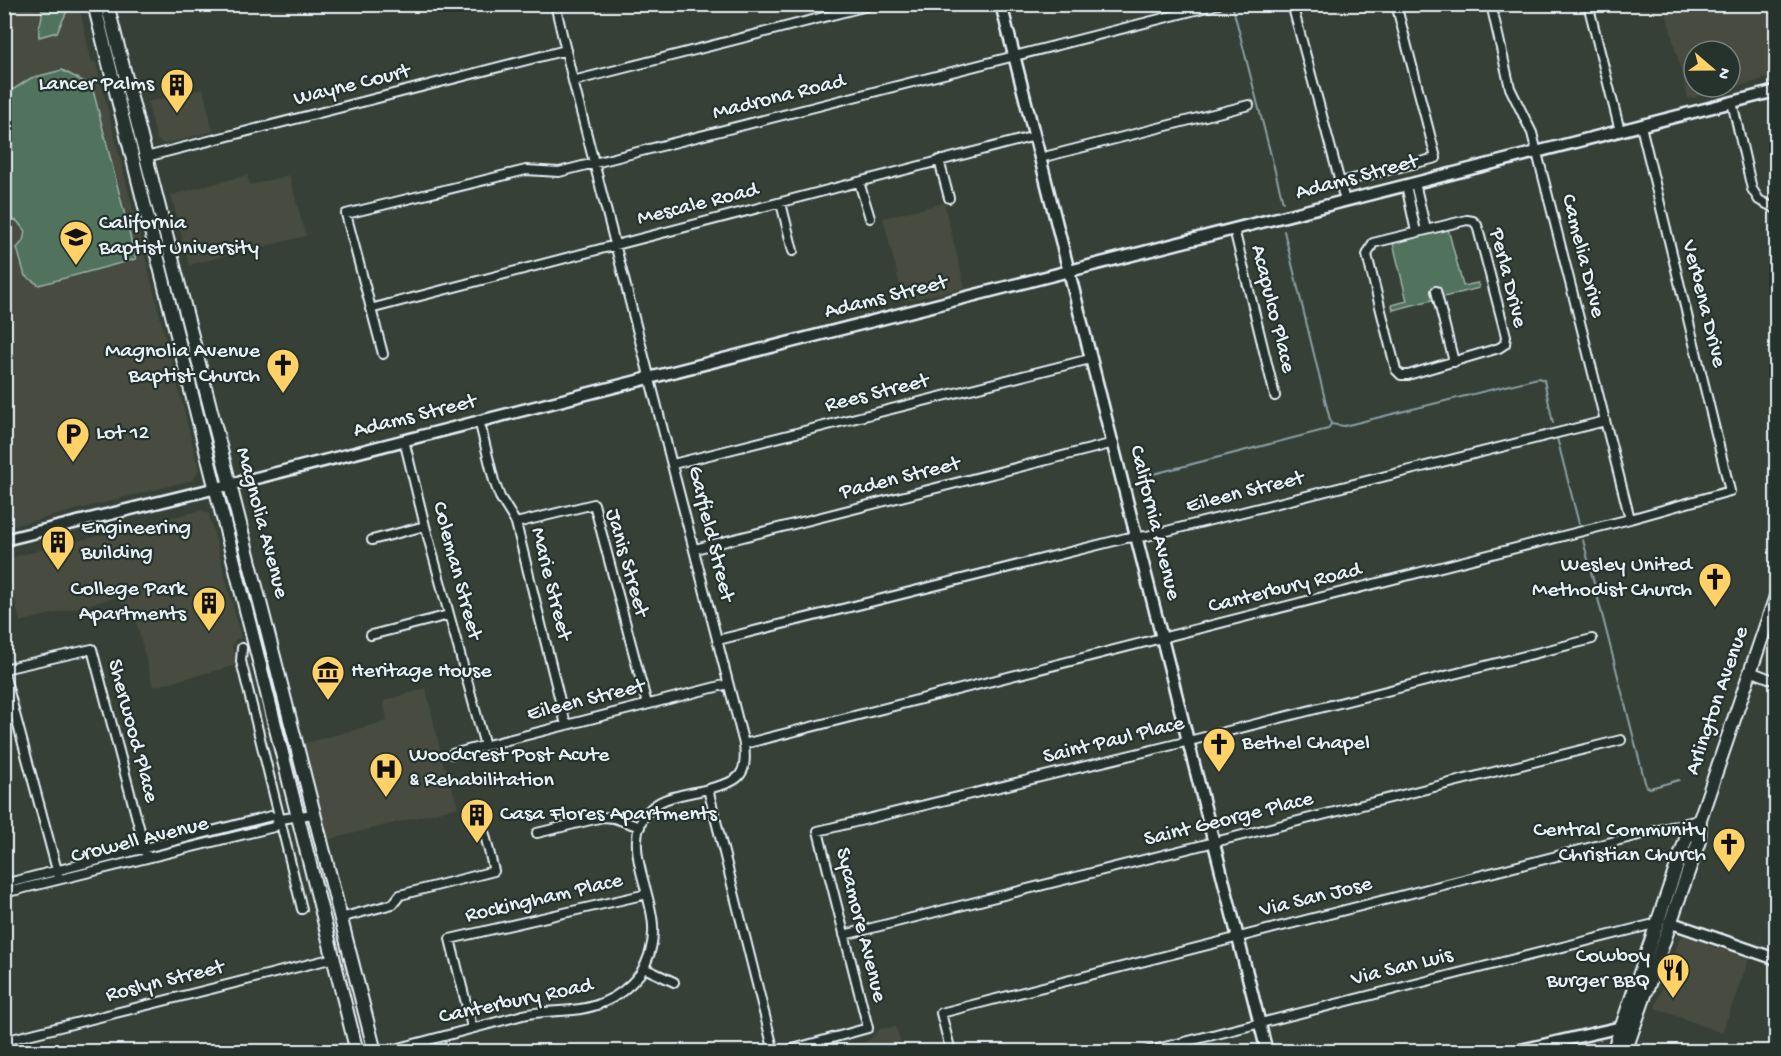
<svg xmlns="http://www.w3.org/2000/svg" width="1781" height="1056" font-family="'Gochi Hand',sans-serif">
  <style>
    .built { fill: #464c40; fill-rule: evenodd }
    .green { fill: #51725d; stroke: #9cb2aa; stroke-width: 1.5 }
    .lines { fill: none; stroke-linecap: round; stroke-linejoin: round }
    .stream { stroke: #89a0a6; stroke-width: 2 }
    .street-casing { stroke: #e8f1f8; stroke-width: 12 }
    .secondary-casing { stroke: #e8f1f8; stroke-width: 15 }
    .primary-casing { stroke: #e8f1f8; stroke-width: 16 }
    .street { stroke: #26332d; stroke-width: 8 }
    .secondary { stroke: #26332d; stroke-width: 10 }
    .primary { stroke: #26332d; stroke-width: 12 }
    .labels { text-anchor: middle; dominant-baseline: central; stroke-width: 4.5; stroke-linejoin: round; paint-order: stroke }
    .poi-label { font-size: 22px; fill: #e8f1f8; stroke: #26332d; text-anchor: start }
    .street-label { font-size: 22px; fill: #e8f1f8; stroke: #26332d }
  </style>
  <rect width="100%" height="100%" fill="#374036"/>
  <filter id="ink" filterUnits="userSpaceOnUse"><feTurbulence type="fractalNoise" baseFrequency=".0167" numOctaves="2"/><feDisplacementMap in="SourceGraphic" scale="12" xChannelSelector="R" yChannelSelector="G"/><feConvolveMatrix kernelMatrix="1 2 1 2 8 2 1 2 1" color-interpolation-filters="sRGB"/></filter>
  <g filter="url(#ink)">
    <path class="built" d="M5 5H79L91 60 96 63 199 470 193 480 5 528Z
      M1664 5H1776V76L1688 99ZM1694 51H1730V87H1694Z
      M203 89 213 131 165 144 157 140 147 102Z
      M247 175 250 185 289 175 306 236 189 265 171 195Z
      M944 203 965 288 904 301 883 218Z
      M202 510 209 514 241 638 236 639 232 646 237 665 153 687 134 613 120 602 118 597 20 622 5 559Z
      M426 688 444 767H446L458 807 327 840 302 744 387 721 383 701Z
      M1685 936 1749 959 1722 1033 1655 1008 1680 937Z
      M896 1026 903 1051H829L858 1045 868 1041 880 1029Z"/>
    <path class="green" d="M41 5H70L57 32 39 37C37 24 45 20 41 5Z
      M62 70 92 86 136 259 39 285 25 276 17 248 23 241 25 231 17 221 11 219 5 194 8 188 4 180 5 89H14L31 78Z
      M1448 229 1463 286 1478 283 1479 288 1393 310 1392 305 1407 301 1393 243Z"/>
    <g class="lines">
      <path class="stream" d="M1232 4 1283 202
        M1331 424 1344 426 1538 378 1544 380 1553 423
        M1557 438 1579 524
        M1138 478 1328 429 1331 424 1284 231
        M1583 540 1646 786 1650 788 1679 780"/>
      <defs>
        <path id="street" d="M555 4 573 81 744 744C748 778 738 781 708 789L774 1052
          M1292 4 1345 201
          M1491 4 1510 88 1532 133 1630 519
          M1588 4 1620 131
          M573 81 875 4
          M1732 102 1752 189 1759 200 1776 209
          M146 157 566 50
          M1040 158 1249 105
          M939 160 949 198
          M859 182 870 218
          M1341 182 1436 158 1396 4
          M1415 183 1426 230
          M1406 185 1416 232
          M781 203 793 251
          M1467 220 1473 221 1477 225 1506 336 1505 344 1499 348 1408 375H1401L1396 370 1367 255 1373 243Z
          M1234 229 1275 396
          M1436 291 1454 362
          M370 309 1035 136
          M383 354 346 214 526 170 559 172 1219 4
          M479 420 494 481 500 497 516 523 566 725
          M404 440 425 526 485 746
          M673 464 1090 359
          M516 523 594 504 647 704
          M372 540 425 526
          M695 549 1114 443
          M371 635 449 615
          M718 640 1126 538 1147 536 1605 421
          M242 648 241 661 302 909
          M4 669 92 649 147 857
          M1750 671 1776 681
          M4 673 58 874
          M744 744 1630 519 1730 491 1641 126
          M452 754 728 684
          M537 833 603 817 614 818 640 827
          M4 884 271 816 281 819 313 814
          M4 893 274 827 281 819
          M340 918 393 904 400 895 494 871 478 807
          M844 935 1621 740
          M644 968 674 982
          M472 1027 450 939 647 894
          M4 1041 334 958
          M384 1052 523 1015C550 1009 579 1014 604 1002 619 996 630 986 640 974 649 960 654 943 653 926 652 888 613 829 660 802 673 795 693 793 708 789
          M782 1052 868 1028 818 831 1189 741 1592 639
          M951 1052 941 1013 1698 820
          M1145 1052 1658 923"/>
        <path id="secondary" d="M1001 4 1267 1052
          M4 540 229 485 1776 91
          M1669 922 1776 959
          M1512 1052 1626 1026"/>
        <path id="primary" d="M94 4 357 1052
          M107 4 375 1052
          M1613 1052 1686 839 1699 820
          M1625 1052 1699 841 1700 819 1776 596"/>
      </defs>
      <use href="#street" class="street-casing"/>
      <use href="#secondary" class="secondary-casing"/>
      <use href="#primary" class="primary-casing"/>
      <use href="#street" class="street"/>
      <use href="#secondary" class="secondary"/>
      <use href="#primary" class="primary"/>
    </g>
  </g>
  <defs>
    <symbol id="building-pin" viewBox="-11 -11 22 30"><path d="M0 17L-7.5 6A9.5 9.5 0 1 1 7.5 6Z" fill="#ffd166" stroke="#26332d"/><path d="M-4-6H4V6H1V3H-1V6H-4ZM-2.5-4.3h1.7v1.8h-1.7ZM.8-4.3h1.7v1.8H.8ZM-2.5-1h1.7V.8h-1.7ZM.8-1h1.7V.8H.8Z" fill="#111"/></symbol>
    <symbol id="university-pin" viewBox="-11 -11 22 30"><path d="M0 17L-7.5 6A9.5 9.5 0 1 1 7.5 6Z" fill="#ffd166" stroke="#26332d"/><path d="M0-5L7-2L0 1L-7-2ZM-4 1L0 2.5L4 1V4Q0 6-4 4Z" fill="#111"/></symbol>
    <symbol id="church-pin" viewBox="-11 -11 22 30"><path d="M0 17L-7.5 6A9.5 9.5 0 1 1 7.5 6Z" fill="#ffd166" stroke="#26332d"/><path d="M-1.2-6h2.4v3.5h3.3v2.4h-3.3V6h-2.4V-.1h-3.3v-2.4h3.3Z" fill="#111"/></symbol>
    <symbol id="parking-pin" viewBox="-11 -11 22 30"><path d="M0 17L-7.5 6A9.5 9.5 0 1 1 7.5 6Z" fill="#ffd166" stroke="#26332d"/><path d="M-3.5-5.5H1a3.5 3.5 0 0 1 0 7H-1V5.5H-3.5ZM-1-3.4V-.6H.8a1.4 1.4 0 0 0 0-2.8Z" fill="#111"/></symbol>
    <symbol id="museum-pin" viewBox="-11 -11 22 30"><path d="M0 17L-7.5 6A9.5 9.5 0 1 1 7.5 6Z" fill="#ffd166" stroke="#26332d"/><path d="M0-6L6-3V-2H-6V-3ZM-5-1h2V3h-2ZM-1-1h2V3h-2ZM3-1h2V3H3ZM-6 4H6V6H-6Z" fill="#111"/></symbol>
    <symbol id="hospital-pin" viewBox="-11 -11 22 30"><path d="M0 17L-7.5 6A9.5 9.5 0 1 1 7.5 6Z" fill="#ffd166" stroke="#26332d"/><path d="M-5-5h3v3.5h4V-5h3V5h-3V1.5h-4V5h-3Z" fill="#111"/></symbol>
    <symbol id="restaurant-pin" viewBox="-11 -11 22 30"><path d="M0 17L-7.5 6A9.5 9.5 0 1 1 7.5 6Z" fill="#ffd166" stroke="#26332d"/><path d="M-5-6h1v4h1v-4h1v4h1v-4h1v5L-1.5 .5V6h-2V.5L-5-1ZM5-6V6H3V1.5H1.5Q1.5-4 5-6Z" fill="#111"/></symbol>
  </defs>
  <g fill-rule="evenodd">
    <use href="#building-pin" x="158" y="66" width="38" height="52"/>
    <use href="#university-pin" x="57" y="218" width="38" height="52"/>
    <use href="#church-pin" x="264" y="346" width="38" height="52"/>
    <use href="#parking-pin" x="54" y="415" width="38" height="52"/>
    <use href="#building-pin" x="39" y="523" width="38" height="52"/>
    <use href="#church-pin" x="1696" y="560" width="38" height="52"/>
    <use href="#building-pin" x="190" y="584" width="38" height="52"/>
    <use href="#museum-pin" x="309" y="653" width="38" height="52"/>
    <use href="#church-pin" x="1200" y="725" width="38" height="52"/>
    <use href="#hospital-pin" x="367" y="750" width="38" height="52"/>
    <use href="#building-pin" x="458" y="796" width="38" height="52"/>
    <use href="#church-pin" x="1710" y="825" width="38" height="52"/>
    <use href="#restaurant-pin" x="1654" y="951" width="38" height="52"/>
  </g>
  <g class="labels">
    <g class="poi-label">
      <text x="154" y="85" text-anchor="end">Lancer Palms</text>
      <text x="99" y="224">California<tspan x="99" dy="25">Baptist University</tspan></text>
      <text x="260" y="352" text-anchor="end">Magnolia Avenue<tspan x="260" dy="25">Baptist Church</tspan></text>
      <text x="96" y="434">Lot 12</text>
      <text x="81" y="529">Engineering<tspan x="81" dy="25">Building</tspan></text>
      <text x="1692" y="566" text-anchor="end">Wesley United<tspan x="1692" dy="25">Methodist Church</tspan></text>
      <text x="186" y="590" text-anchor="end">College Park<tspan x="186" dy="25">Apartments</tspan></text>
      <text x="351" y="672">Heritage House</text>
      <text x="1242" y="744">Bethel Chapel</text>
      <text x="409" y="756">Woodcrest Post Acute<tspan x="409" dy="25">&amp; Rehabilitation</tspan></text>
      <text x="500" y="815">Casa Flores Apartments</text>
      <text x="1706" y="831" text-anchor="end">Central Community<tspan x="1706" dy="25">Christian Church</tspan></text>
      <text x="1650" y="957" text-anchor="end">Cowboy<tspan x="1650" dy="25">Burger BBQ</tspan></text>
    </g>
    <g class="street-label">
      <text transform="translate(352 86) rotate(-14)">Wayne Court</text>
      <text transform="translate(779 98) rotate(-14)">Madrona Road</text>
      <text transform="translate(1357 178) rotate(-15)">Adams Street</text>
      <text transform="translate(698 205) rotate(-14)">Mescale Road</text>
      <text transform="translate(1582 256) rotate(76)">Camelia Drive</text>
      <text transform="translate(1507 278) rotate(76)">Perla Drive</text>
      <text transform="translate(886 298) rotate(-14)">Adams Street</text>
      <text transform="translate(1703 304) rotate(76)">Verbena Drive</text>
      <text transform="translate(1272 309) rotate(76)">Acapulco Place</text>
      <text transform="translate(877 394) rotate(-14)">Rees Street</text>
      <text transform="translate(415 417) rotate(-14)">Adams Street</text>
      <text transform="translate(900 479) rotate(-14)">Paden Street</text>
      <text transform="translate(1245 493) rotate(-14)">Eileen Street</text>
      <text transform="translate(261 523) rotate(75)">Magnolia Avenue</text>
      <text transform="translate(1154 523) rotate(76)">California Avenue</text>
      <text transform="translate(710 534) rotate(76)">Garfield Street</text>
      <text transform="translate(626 563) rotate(74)">Janis Street</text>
      <text transform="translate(456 571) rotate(75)">Coleman Street</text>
      <text transform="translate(550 584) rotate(76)">Marie Street</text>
      <text transform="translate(1285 589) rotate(-14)">Canterbury Road</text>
      <text transform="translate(586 701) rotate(-14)">Eileen Street</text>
      <text transform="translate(1718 701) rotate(-71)">Arlington Avenue</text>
      <text transform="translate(132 731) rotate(75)">Sherwood Place</text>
      <text transform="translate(1114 741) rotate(-14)">Saint Paul Place</text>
      <text transform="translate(1229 820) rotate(-14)">Saint George Place</text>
      <text transform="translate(140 841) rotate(-14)">Crowell Avenue</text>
      <text transform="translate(1316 898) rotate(-14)">Via San Jose</text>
      <text transform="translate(544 899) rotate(-13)">Rockingham Place</text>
      <text transform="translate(860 925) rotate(76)">Sycamore Avenue</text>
      <text transform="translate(1402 968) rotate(-14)">Via San Luis</text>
      <text transform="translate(165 982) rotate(-14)">Roslyn Street</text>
      <text transform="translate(516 1002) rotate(-12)">Canterbury Road</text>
    </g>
  </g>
  <rect width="1781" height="1056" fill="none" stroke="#26332d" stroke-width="24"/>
  <rect x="12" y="12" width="1757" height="1032" fill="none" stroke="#e8f1f8" stroke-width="2" filter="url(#ink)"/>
  <g transform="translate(1712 69) rotate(110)"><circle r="28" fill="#26332d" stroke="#747f7e" stroke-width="1.5"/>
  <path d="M0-4.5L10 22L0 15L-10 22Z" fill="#ffd166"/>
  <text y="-9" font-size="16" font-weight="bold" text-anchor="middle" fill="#e8f1f8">N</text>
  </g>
</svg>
